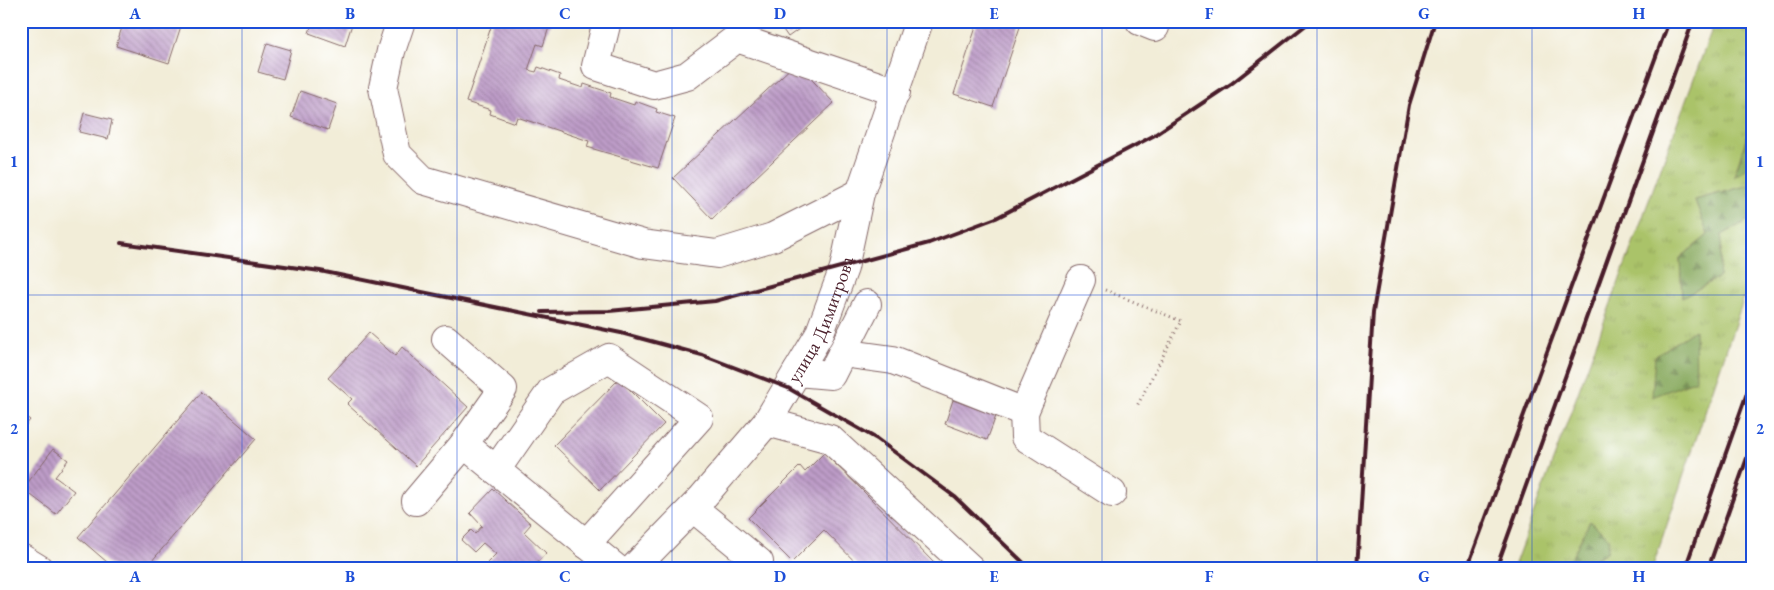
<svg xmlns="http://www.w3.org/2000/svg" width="1774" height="590" font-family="'EB Garamond',serif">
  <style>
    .grass { fill: url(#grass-tufts); stroke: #7a714a }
    .forest { fill: url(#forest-firs); stroke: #686444 }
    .building { fill: url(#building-back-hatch) }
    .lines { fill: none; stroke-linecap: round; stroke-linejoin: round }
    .minor-casing { stroke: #856768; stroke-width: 30 }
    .path { stroke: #856768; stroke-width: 3; stroke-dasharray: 1 4; stroke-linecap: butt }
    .minor { stroke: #fff; stroke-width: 28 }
    .rail { stroke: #4a1f2b; stroke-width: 4 }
    .grid { fill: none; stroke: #1d4ed8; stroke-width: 1; stroke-opacity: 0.55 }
    .labels { text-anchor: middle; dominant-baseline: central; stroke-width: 4; stroke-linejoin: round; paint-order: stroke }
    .street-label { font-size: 19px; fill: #4a1f2b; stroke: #fff }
    .neatline { fill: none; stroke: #1d4ed8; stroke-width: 2 }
    .grid-label { font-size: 16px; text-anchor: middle; font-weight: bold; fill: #1d4ed8 }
  </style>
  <defs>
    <pattern id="grass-tufts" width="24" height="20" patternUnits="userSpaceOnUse" patternTransform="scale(1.25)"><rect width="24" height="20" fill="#aac369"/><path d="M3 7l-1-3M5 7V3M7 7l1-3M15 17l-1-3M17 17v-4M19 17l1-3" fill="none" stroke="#94a75b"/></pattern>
    <pattern id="forest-firs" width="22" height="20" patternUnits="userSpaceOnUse" patternTransform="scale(1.25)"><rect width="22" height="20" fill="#87a95d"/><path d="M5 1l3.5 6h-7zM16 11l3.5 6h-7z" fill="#70894d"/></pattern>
    <pattern id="building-back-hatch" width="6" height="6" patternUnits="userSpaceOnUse" patternTransform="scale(1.25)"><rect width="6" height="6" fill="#bd9cc8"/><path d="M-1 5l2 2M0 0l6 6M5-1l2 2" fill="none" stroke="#9c7fa3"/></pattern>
  </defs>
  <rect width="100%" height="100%" fill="#fff"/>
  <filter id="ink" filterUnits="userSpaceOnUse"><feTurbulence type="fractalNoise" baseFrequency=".02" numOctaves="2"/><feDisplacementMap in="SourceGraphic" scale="10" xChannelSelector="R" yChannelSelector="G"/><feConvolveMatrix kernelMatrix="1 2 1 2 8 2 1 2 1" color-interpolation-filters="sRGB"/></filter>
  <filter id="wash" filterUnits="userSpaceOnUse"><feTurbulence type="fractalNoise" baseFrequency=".0096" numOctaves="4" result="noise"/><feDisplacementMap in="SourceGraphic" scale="20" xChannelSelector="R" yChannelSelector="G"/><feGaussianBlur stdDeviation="1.12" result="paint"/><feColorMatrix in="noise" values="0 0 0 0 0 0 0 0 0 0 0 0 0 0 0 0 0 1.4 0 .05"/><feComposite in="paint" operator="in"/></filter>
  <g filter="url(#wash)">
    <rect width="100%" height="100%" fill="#f2edd8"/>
    <path class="grass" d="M1715 21H1753V118L1734 176 1753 164V184L1695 200 1708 235 1680 258 1682 298 1719 277 1722 235 1750 219 1753 202V271L1652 569H1581L1580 566 1607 552 1609 538 1590 521 1566 569H1513Z"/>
    <path class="forest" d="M1753 118V164L1734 177Z
      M1753 184 1750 219 1722 235 1719 277 1682 298 1680 258 1708 235 1695 200Z
      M1695 330 1696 380 1652 397 1655 356Z
      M1590 521 1609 538 1607 552 1581 566V569H1566Z"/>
    <g id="blocks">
      <path class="building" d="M124 21 182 23 169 63 116 46Z
        M313 21H353L345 46 309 33Z
        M493 21H551L543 46 537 44 528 70 536 72 538 67 560 75 559 80 583 88 584 84 611 93 610 97 634 105 635 101 657 109 656 112 675 118 658 168 587 147 589 141 517 117 515 123 490 114 491 110 466 102Z
        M777 21H810L788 37Z
        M978 21H1022L993 107 954 94Z
        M267 43 291 50 283 79 258 72Z
        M796 63 834 103 712 219 673 178Z
        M300 91 337 104 328 130 291 117Z
        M84 113 112 120 108 139 79 132Z
        M369 333 395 356 402 347 468 407 416 466 347 404 352 399 328 378Z
        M619 379 664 424 600 490 554 445Z
        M202 392 256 439 145 569H115L78 537Z
        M953 400 996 416 987 440 945 424Z
        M21 413 30 420 21 431Z
        M53 449 68 460 55 477 74 491 56 514 23 489Z
        M824 453 863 491 940 569H862L824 530 792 562 748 518 800 466 805 472Z
        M493 489 531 524 524 532 546 553 531 569H491L486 564 496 554 483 543 474 552 461 540 471 530 475 534 482 526 470 513Z"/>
    </g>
  </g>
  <g filter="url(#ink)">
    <use href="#blocks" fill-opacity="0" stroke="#856768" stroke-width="1"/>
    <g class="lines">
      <defs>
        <g id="minor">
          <path d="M401 21 391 51 383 88 397 154 423 180 643 244 717 254 773 237 860 193"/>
          <path d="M607 21 596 66 654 85 687 76 737 38 896 92"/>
          <path d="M1140 21 1155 27"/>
          <path d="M446 339 503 389 464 444"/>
          <path d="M842 353 893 360 1024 412 1081 280"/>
          <path d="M797 372 831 375 867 304"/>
          <path d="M1024 412 1025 437 1112 493"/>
          <path d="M767 422 830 439 971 569"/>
          <path d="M496 470 551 391 609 358 699 418 586 544"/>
          <path d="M416 501 464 444 617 569"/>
          <path d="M693 508 759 562"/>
          <path d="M21 558 39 569"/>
          <path id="s1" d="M633 569 701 499 767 422 819 335 844 268 860 193 919 21"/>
        </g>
      </defs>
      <use href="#minor" class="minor-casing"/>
      <path class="path" d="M1105 290 1181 321 1136 408"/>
      <use href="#minor" class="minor"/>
      <path class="rail" d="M121 243 320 271 621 333 702 355 788 388 877 439 955 497 1030 569
        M542 312 609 311 715 301 929 243 996 218 1153 136 1231 84 1311 21
        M1357 569 1373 312 1409 105 1435 21
        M1467 569 1669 21
        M1496 569 1693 21
        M1685 569 1753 376
        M1708 569 1753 441"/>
    </g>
  </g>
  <path class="grid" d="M242 21V569M457 21V569M672 21V569M887 21V569M1102 21V569M1317 21V569M1532 21V569M21 295H1753"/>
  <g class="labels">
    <g class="street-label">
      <text stroke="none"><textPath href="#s1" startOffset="315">улица Димитрова</textPath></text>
    </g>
  </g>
  <rect width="1774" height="590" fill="none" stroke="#fff" stroke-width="55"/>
  <rect x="28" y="28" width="1718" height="534" class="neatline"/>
  <g class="grid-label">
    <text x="135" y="19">A</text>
    <text x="350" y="19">B</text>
    <text x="565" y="19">C</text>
    <text x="780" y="19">D</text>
    <text x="994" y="19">E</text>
    <text x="1209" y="19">F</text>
    <text x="1424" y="19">G</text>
    <text x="1639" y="19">H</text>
    <text x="14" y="167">1</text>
    <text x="1760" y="167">1</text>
    <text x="14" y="434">2</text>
    <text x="1760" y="434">2</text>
    <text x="135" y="582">A</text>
    <text x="350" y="582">B</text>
    <text x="565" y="582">C</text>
    <text x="780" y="582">D</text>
    <text x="994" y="582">E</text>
    <text x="1209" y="582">F</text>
    <text x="1424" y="582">G</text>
    <text x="1639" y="582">H</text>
  </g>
</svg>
